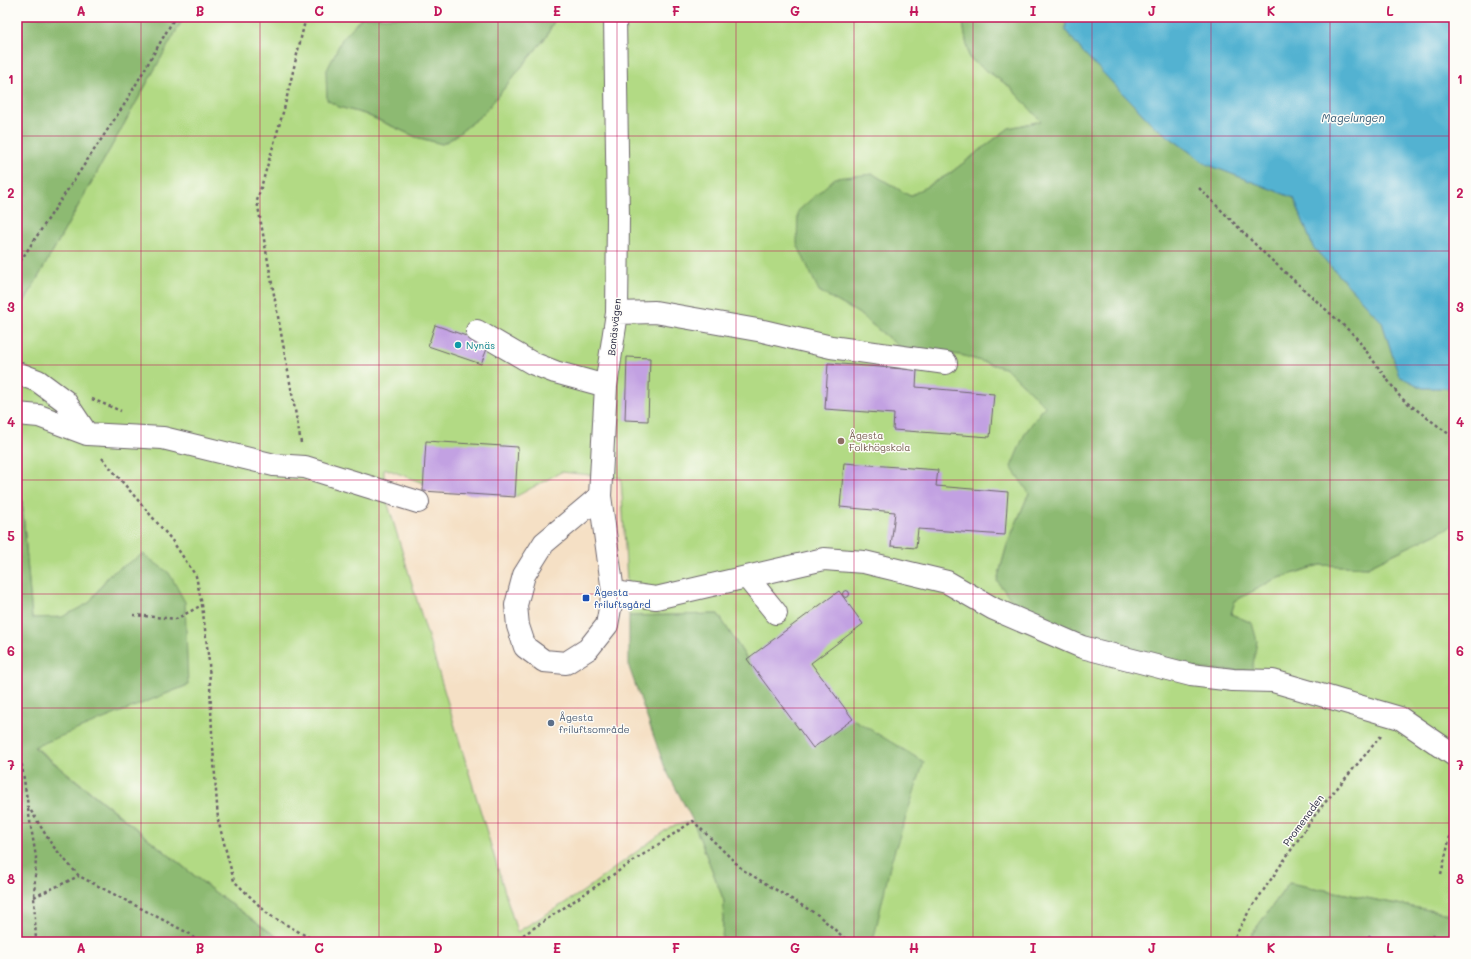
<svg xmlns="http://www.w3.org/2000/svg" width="1471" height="959" font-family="Mali,sans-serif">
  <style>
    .green { fill: #b2da84; stroke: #6a7e60 }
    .forest { fill: #8dba72; stroke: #586e56 }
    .water { fill: #52b2d1; stroke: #3a6a86 }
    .building { fill: #c2a1e2 }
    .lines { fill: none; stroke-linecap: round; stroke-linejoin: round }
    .minor-casing { stroke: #6c646b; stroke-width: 24 }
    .path { stroke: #6c646b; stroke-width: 2.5; stroke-dasharray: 3 3; stroke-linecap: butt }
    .minor { stroke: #fff; stroke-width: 22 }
    .grid { fill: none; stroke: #c2185b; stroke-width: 1; stroke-opacity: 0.55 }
    .culture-dot { fill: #0f9aa8; stroke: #fdfcf7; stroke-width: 1.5 }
    .education-dot { fill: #8d6e63; stroke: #fdfcf7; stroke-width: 1.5 }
    .transit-dot { fill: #1a4fb4; stroke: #fdfcf7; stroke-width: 1.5 }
    .service-dot { fill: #5c6f8a; stroke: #fdfcf7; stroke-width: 1.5 }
    .labels { text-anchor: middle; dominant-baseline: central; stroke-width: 3; stroke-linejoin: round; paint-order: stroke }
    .street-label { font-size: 10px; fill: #22223b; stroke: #fdfcf7 }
    .culture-label { font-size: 10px; fill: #0d838f; stroke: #fdfcf7; text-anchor: start }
    .education-label { font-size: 10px; fill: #785e54; stroke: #fdfcf7; text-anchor: start }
    .transit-label { font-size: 10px; fill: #164399; stroke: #fdfcf7; text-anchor: start }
    .service-label { font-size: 10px; fill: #4e5e75; stroke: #fdfcf7; text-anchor: start }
    .water-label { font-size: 11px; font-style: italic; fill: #355c77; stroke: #fdfcf7 }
    .neatline { fill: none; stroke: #c2185b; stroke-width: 1.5 }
    .grid-label { font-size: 13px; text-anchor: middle; font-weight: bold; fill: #c2185b }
  </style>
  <rect width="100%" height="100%" fill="#fdfcf7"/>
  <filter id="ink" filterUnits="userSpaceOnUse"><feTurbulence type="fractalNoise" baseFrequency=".025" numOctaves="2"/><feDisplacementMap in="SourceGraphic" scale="8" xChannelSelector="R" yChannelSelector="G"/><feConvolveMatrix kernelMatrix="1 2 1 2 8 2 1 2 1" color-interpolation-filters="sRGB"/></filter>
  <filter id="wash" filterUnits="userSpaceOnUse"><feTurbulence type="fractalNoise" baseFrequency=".012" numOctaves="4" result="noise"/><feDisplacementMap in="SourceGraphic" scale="16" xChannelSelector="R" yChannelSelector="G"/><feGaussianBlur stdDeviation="0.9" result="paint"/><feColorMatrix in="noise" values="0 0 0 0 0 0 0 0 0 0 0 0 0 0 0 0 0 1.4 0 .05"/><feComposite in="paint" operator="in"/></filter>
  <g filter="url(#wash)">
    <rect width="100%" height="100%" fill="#f5e0c5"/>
    <path class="green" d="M184 17H362L342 40 339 107 364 114 416 137 442 144 453 138 483 114 546 37 556 17H964L963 23 969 58 1010 87 1042 121 1009 128 949 174 910 196 873 174 819 291 858 313 902 349 961 355 1007 369 1046 406 1025 433 1029 493 1007 545 997 581 1252 623 1231 614 1235 601 1273 580 1320 565 1367 567 1452 526 1454 521V915L1289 883 1246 942H864L747 659 718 614 629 616 621 478 561 472 515 497 436 488 384 468V491L517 932 581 893 670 827 693 821 724 901 722 942H284L216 893 34 746 188 685 109 575 89 603 62 618H32L22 500 17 485V315Z"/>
    <path class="forest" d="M17 17H184L17 315Z
      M362 17H556L546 37 483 114 453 138 442 144 416 137 365 114 339 107 327 100 326 72 342 39Z
      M964 17H1066V31L1083 52 1153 125 1206 164 1294 198 1313 247 1382 322 1399 376 1423 388H1454V521L1452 526 1367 567 1320 565 1273 580 1235 601 1231 614 1252 623 1257 641 1252 671 1199 669 1077 634 1020 611 997 581 1007 545 1029 493 1011 467 1025 433 1045 406 1007 369 961 355 902 349 858 313 819 291 797 244 798 211 835 178 873 174 910 196 949 174 1009 128 1041 121 1010 87 969 58 963 23Z
      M17 485 22 500 32 618 62 617 89 603 109 575 143 554 169 573 185 602 188 685 34 747 216 893 284 942H17Z
      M718 614 747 659 853 719 924 762 891 862 873 942H722L724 901 693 821 665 768 629 667V616Z
      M1289 883 1454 915V942H1246Z"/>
    <path class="water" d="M1066 17H1454V388H1423L1399 376 1382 322 1313 247 1294 198 1206 164 1153 125 1083 52 1066 31Z"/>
    <g id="blocks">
      <path class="building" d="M435 325 489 344 481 364 428 346Z
        M627 357 650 358 648 421 625 420Z
        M828 363 917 370 916 387 994 394 990 437 893 430 894 414 825 409Z
        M426 441 518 447 515 497 423 491Z
        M844 463 938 470 936 486 1008 492 1005 535 918 529 916 548 891 546 895 512 840 507Z
        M842.5 594a3.5 3.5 0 1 1 7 0a3.5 3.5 0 1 1-7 0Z
        M839 591 863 624 811 663 853 719 813 748 747 659Z
        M1369 935 1381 942H1364Z"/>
    </g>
  </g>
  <g filter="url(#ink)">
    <use href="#blocks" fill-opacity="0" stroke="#6c646b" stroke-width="1"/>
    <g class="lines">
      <defs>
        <path id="minor" d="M617 313 655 312 763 331 831 347 946 363
          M477 331 532 363 555 372 606 386
          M17 373 38 381 65 401 87 434
          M17 414 39 416 87 434 163 438 274 465 305 467 418 502
          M600 496 544 543 524 575 516 605 518 626 525 647 544 661 566 663 588 649 607 625 613 592 600 496 606 386 617 313 618 218 615 17
          M747 577 776 613
          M613 592 656 598 824 559 864 562 947 582 994 609 1082 647 1191 675 1233 680 1273 681 1400 718 1454 755"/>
      </defs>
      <use href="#minor" class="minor-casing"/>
      <path class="path" d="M1199 188 1265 254 1355 336 1401 398 1454 438
        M17 266 124 105 175 17
        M92 399 121 411
        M301 443 257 201 284 109 306 17
        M102 458 171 539 196 576 202 605 209 662 212 732 218 820 234 881 269 915 317 942
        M133 615 176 619 202 605
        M17 753 22 766 28 806 52 845 79 876 190 934 197 942
        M28 809 36 857 34 897 36 942
        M1441 874 1454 820
        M34 897 79 876
        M1433 934 1436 942
        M513 942 693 821 743 870 818 915 849 942
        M1232 942 1248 913 1317 812 1381 736"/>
      <use href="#minor" class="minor"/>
    </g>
  </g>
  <path class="grid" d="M141 17V942M260 17V942M379 17V942M498 17V942M617 17V942M736 17V942M854 17V942M973 17V942M1092 17V942M1211 17V942M1330 17V942M17 136H1454M17 251H1454M17 365H1454M17 480H1454M17 594H1454M17 708H1454M17 823H1454"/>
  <circle class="culture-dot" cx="458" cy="345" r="4"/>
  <circle class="education-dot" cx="841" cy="441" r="4"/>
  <rect class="transit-dot" x="582" y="594" width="8" height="8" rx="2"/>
  <circle class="service-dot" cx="551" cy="723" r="4"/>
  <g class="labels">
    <g class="street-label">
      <text transform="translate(614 327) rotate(-84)">Bonäsvägen</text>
      <text transform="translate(1303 820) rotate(-54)">Promenaden</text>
    </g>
    <g class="culture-label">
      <text x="466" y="345">Nynäs</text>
    </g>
    <g class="education-label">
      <text x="849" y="435">Ågesta<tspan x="849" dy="12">Folkhögskola</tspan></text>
    </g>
    <g class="transit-label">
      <text x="594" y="592">Ågesta<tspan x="594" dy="12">friluftsgård</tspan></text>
    </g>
    <g class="service-label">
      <text x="559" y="717">Ågesta<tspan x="559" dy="12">friluftsområde</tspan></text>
    </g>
    <g class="water-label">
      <text x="1353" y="117">Magelungen</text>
    </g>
  </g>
  <rect width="1471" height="959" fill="none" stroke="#fdfcf7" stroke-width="44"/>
  <rect x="22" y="22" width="1427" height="915" class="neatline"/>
  <g class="grid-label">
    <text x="81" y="16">A</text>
    <text x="200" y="16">B</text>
    <text x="319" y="16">C</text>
    <text x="438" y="16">D</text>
    <text x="557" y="16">E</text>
    <text x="676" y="16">F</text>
    <text x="795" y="16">G</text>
    <text x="914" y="16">H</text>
    <text x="1033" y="16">I</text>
    <text x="1152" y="16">J</text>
    <text x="1271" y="16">K</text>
    <text x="1390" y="16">L</text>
    <text x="11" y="84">1</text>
    <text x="1460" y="84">1</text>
    <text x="11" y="198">2</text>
    <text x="1460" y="198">2</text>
    <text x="11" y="312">3</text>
    <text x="1460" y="312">3</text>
    <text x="11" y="427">4</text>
    <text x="1460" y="427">4</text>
    <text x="11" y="541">5</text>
    <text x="1460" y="541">5</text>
    <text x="11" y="656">6</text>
    <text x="1460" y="656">6</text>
    <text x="11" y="770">7</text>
    <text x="1460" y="770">7</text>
    <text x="11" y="884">8</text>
    <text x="1460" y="884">8</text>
    <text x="81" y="953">A</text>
    <text x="200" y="953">B</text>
    <text x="319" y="953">C</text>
    <text x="438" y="953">D</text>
    <text x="557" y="953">E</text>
    <text x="676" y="953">F</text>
    <text x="795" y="953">G</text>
    <text x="914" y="953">H</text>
    <text x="1033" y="953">I</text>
    <text x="1152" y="953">J</text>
    <text x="1271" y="953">K</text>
    <text x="1390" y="953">L</text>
  </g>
</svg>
